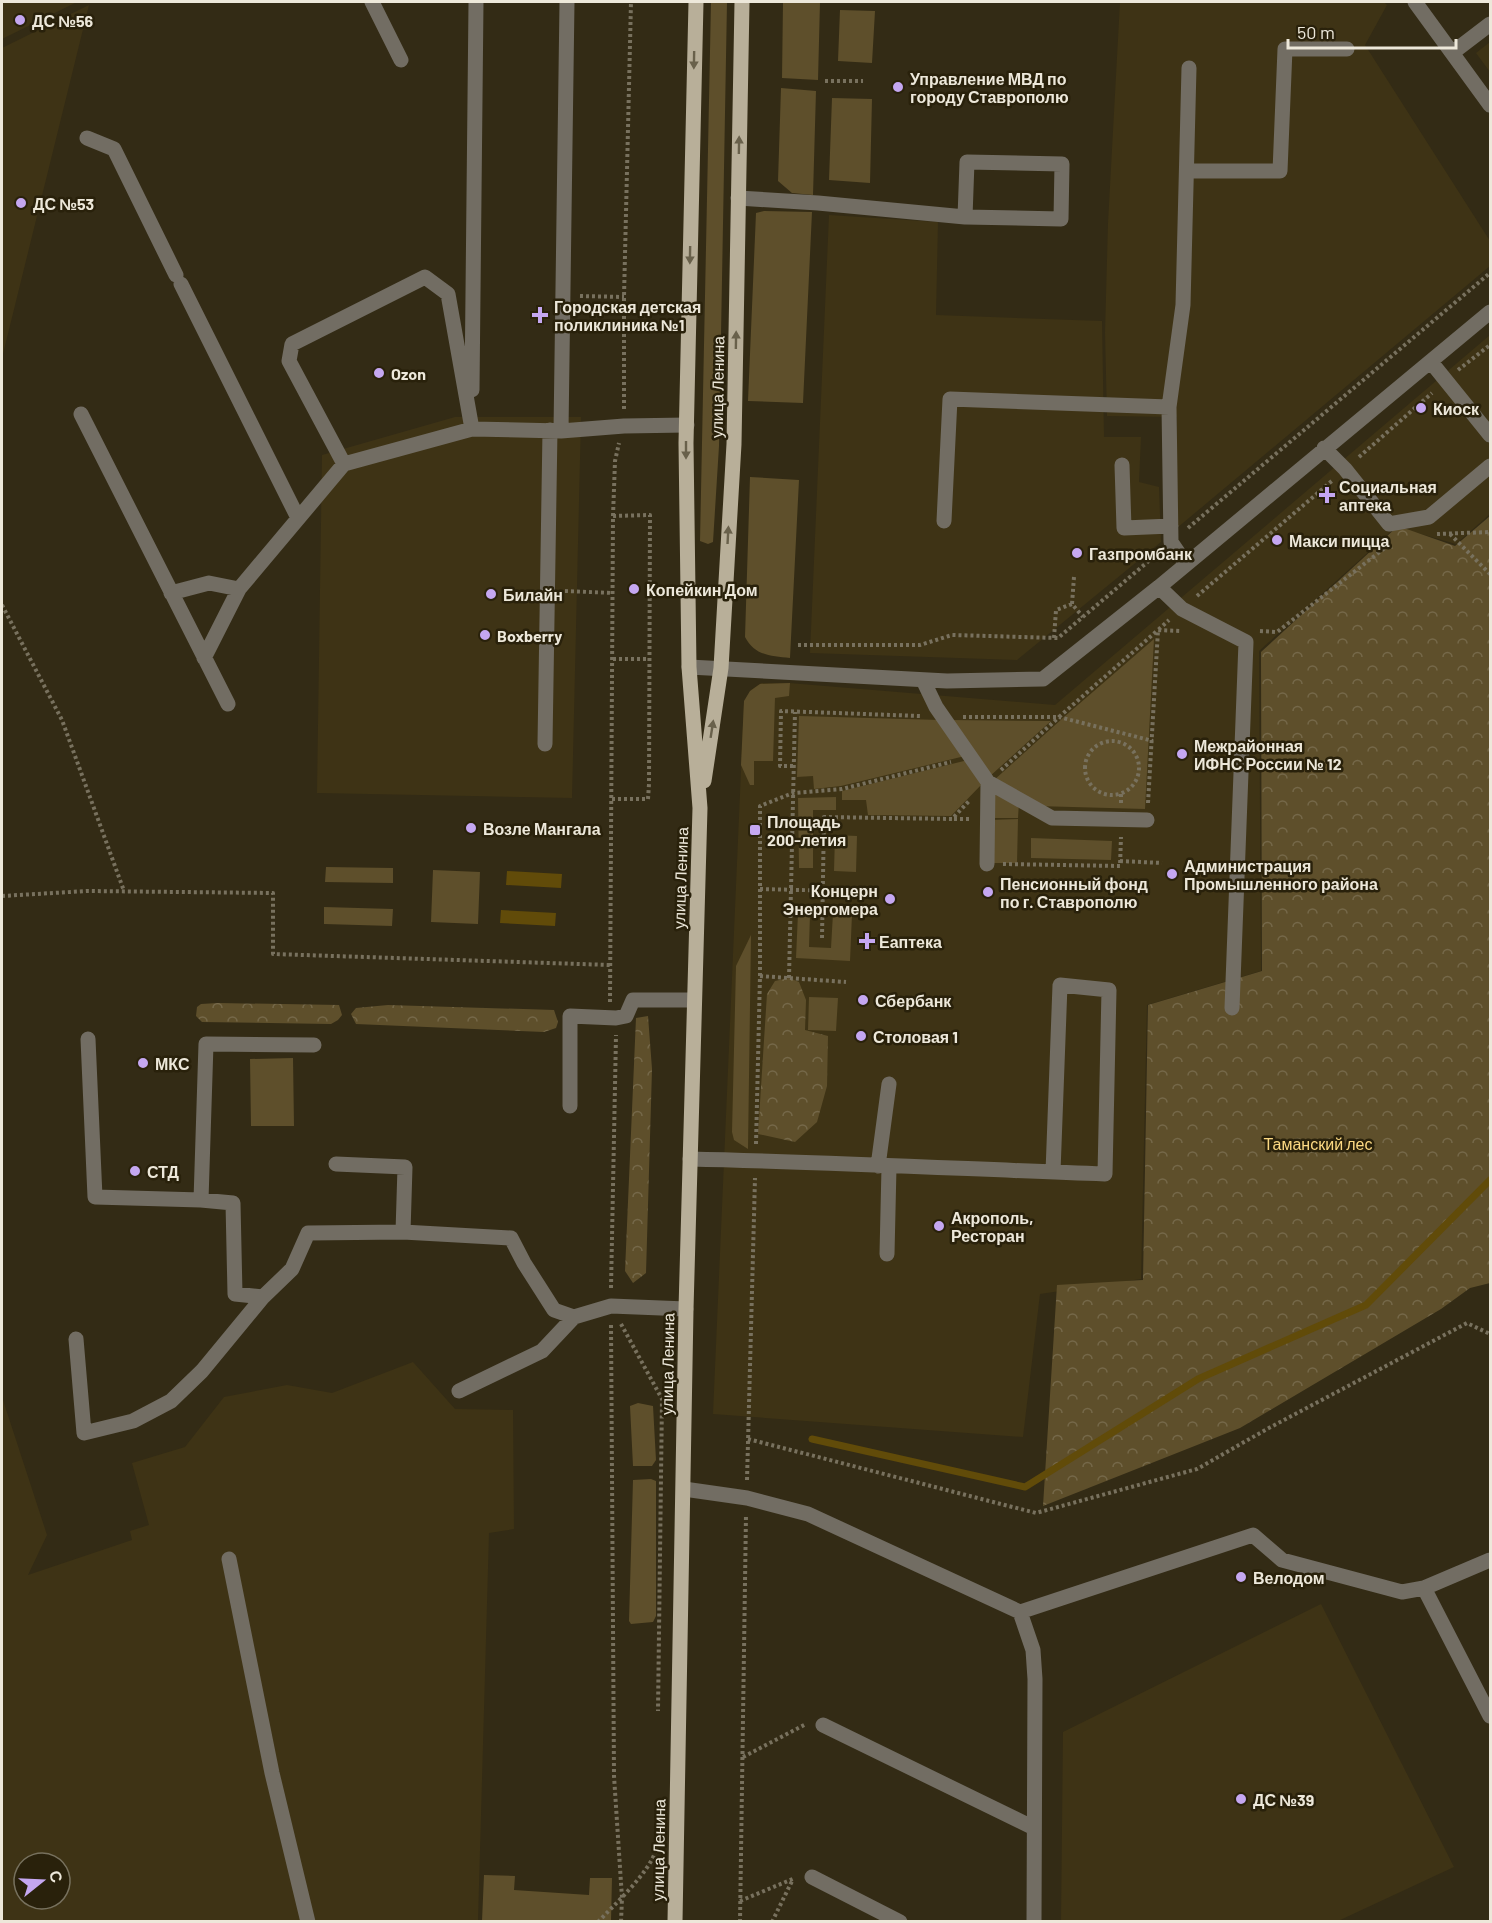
<svg xmlns="http://www.w3.org/2000/svg" width="1492" height="1923" font-family="Barlow,sans-serif">
  <style>
    .built { fill: #3e3315; fill-rule: evenodd }
    .grass { fill: #5e4f2b }
    .forest { fill: url(#forest-crowns) }
    .water { fill: #614b09 }
    .lines { fill: none; stroke-linecap: round; stroke-linejoin: round }
    .stream { stroke: #614b09; stroke-width: 7 }
    .path { stroke: #78715e; stroke-width: 4; stroke-dasharray: 3 3; stroke-linecap: butt }
    .minor { stroke: #726d63; stroke-width: 15 }
    .major { stroke: #b8af99; stroke-width: 15 }
    .oneway { fill: #69614b }
    .poi-dot { fill: #c5a7f1; stroke: #29210b; stroke-width: 2 }
    .labels { text-anchor: middle; dominant-baseline: central; stroke-width: 5; stroke-linejoin: round; paint-order: stroke }
    .poi-label { font-size: 16px; font-weight: bold; fill: #ede8da; stroke: #29210b; text-anchor: start }
    .street-label { font-size: 16px; fill: #ede8da; stroke: #29210b }
    .park-label { font-size: 16px; fill: #fdda83; stroke: #29210b }
  </style>
  <defs>
    <pattern id="forest-crowns" width="20" height="18" patternUnits="userSpaceOnUse" patternTransform="scale(1.5)"><rect width="20" height="18" fill="#5e4f2b"/><path d="M2 6a3 3 0 1 1 6 0M12 15a3 3 0 1 1 6 0" fill="none" stroke="#756849"/></pattern>
  </defs>
  <rect width="100%" height="100%" fill="#332b15"/>
  <path class="built" d="M2 2H77L2 39Z
    M1120 2H1384L1387 5 1365 45 1490 241V266L1177 528V417L1107 416 1105 333 1108 223Z
    M89 5 2 358V48Z
    M1490 42V72L1476 53Z
    M829 215 938 222 936 315 1102 321 1104 437H1141L1139 482 1159 487 1161 542 1017 660 810 653Z
    M1490 335V514L1456 544 1396 527 1259 651 1261 971 1147 1005 1141 1279 1040 1294 1023 1437 713 1414 744 702 751 690 761 683H789L1055 705Z
    M455 417H581L572 798 317 793 322 455Z
    M413 1362 455 1409 513 1410 514 1529 489 1533 478 1921H2V1397L47 1535 28 1575 132 1540 130 1531 149 1525 132 1463 185 1447 224 1397 287 1385 332 1393ZM24 1863H60V1899H24Z
    M1321 1604 1454 1867 1338 1921H1061L1063 1732Z"/>
  <path class="grass" d="M711 2H727L719 446 713 542 708 544 700 541Z
    M783 2H820L818 80 782 78Z
    M840 10 875 11 872 63 838 61Z
    M781 88 816 91 813 195 792 193 778 181Z
    M832 98 872 99 870 183 829 180Z
    M764 211 812 212 803 403 748 401 756 213Z
    M750 477 799 480 790 658C771 656 755 656 745 637Z
    M1154 639 1145 809 1036 806 993 781 1064 717Z
    M790 683 789 696 775 698 773 761H754V785H750L741 765 744 701 750 691 760 684Z
    M799 716 940 720 965 756 841 786 814 789 813 776 797 777Z
    M949 720 1051 721 989 777Z
    M968 760 983 783 951 816 868 815 866 800H842V791Z
    M990 787 1019 802 1018 818H989Z
    M836 797V810H813V868H799L798 798Z
    M1018 819 1017 863H988L989 820Z
    M835 835 857 836 856 872 834 871Z
    M1031 838 1112 841 1111 860 1031 858Z
    M326 867 393 868V883L325 882Z
    M433 870 480 872 478 924 431 922Z
    M324 907 393 909 392 926 324 924Z
    M798 913 810 914 809 947 831 948 833 913 852 914 850 961 796 958Z
    M751 935 748 1149 734 1140 732 1132 736 966Z
    M809 997 838 998 836 1031 808 1030Z
    M293 1058 294 1126H251L250 1059Z
    M638 1403 653 1406 656 1460 652 1466H633L630 1406Z
    M651 1479 656 1481V1616L653 1622 631 1624 629 1621 633 1480Z
    M484 1875 515 1876 514 1890 589 1895 590 1878H612L611 1921H482Z"/>
  <path class="forest" d="M1490 516V1283L1470 1288 1441 1309 1240 1428 1043 1506 1057 1285 1143 1280 1148 1005 1262 971 1261 652 1398 526 1455 546Z
    M789 978 799 982 806 1000 805 1030 828 1036 827 1086 817 1122 795 1142 758 1134 767 994 775 981Z
    M218 1003 339 1005 342 1015 338 1020 331 1024 202 1022 196 1016 197 1007 201 1004Z
    M388 1005 554 1010 558 1022 556 1028 544 1032 356 1024 351 1014 356 1008Z
    M648 1016 652 1069 646 1273 633 1283 625 1271 636 1018Z"/>
  <path class="water" d="M507 871 562 874 561 888 506 885Z
    M501 910 556 913 555 926 500 923Z"/>
  <g class="lines">
    <path class="stream" d="M812 1439 1025 1487 1198 1379 1366 1305 1490 1180"/>
    <path class="path" d="M825 81H863
      M580 296 624 297
      M1458 370 1490 345
      M624 409V297L631 2
      M1359 457 1432 393
      M1188 528 1490 273
      M1437 534 1490 532
      M1450 534 1490 574
      M1074 577 1072 604 1083 617
      M565 591 613 593
      M1197 596 1333 480
      M2 605 62 720 124 891
      M1260 631 1277 632 1391 543
      M1054 638 1056 610 1072 604
      M798 645H920L952 635 1058 638 1157 554
      M613 659H649
      M963 717H1059L1158 630 1181 631
      M1085 768a27 27 0 1 1 54 0a27 27 0 1 1-54 0Z
      M793 766H780L781 711 920 716
      M1001 770 1059 717 1153 741
      M1121 794V803
      M612 799H648L649 784 650 515 613 516
      M1148 803 1158 630 1169 620
      M954 819H970
      M1120 861 1162 863
      M1003 864 1120 866 1121 837
      M760 889 840 891
      M2 896 87 891 273 893V954L610 965
      M822 938 824 817 952 819 970 800
      M760 976 846 982
      M789 978 795 712
      M610 1002 613 516 615 461 619 443
      M756 1144 760 976V806L793 793 842 789 951 762
      M611 1288 616 1035
      M621 1324 662 1399 658 1711
      M611 1325 614 1776 622 1898 621 1922
      M748 1439 1036 1513 1197 1469 1267 1429 1467 1323 1490 1334
      M747 1480 755 1178
      M743 1757 806 1724
      M740 1901 795 1878
      M598 1922C615 1904 649 1873 656 1850
      M740 1922 746 1514
      M772 1922 793 1879"/>
    <path class="minor" d="M372 2 401 60
      M1415 2 1490 105
      M1452 53 1490 24
      M87 138 114 149 176 275
      M1187 171H1280L1285 49H1347
      M738 198 818 203 965 217 1061 219 1062 164 967 162 965 217
      M181 284 298 518
      M1431 362 1490 435
      M472 390 476 2
      M81 414 228 704
      M561 431 567 2
      M1324 448 1345 469 1389 524 1429 517 1490 466
      M344 464 289 361 292 344 425 277 448 294 472 429
      M1122 465 1124 528 1171 526
      M944 521 950 399 1169 407
      M1186 564 1171 542 1169 407 1183 305 1189 68
      M1159 587 1182 609 1246 642 1232 1008
      M171 593 209 583 239 589
      M204 658 239 589 344 464 472 429 561 431 624 426 687 425
      M689 667 947 681 1043 679 1159 587 1490 312
      M923 680 936 707 988 782 987 864
      M545 744 550 430
      M988 782 1052 818 1147 820
      M88 1039 95 1197 201 1200 233 1203 235 1294 263 1297
      M570 1106V1016L616 1018 626 1016 633 1000H694
      M690 1159C828 1162 967 1169 1105 1174L1109 990 1060 985 1053 1172
      M336 1164 405 1167 403 1232
      M878 1166 889 1084
      M201 1200 206 1044 314 1045
      M887 1254 889 1167
      M76 1339 84 1433 133 1421 171 1401 202 1371 263 1297 292 1269 308 1233 403 1232 511 1238 524 1263 554 1310 574 1317 611 1306 686 1309
      M459 1391 542 1351 574 1317
      M684 1489 747 1498 808 1514 1020 1612 1253 1535 1282 1560 1402 1592 1424 1588 1490 1560
      M229 1559 272 1773 308 1922
      M1424 1588 1490 1716
      M1020 1612 1033 1650 1035 1679 1034 1922
      M823 1725 1034 1828
      M812 1877 900 1922"/>
    <path class="major" d="M704 781 721 668 734 444 742 2
      M675 1922 686 1309 700 808 689 667 686 443 696 2"/>
  </g>
  <defs><path id="oneway-solid" d="M-6-.8H1V-3.2L6.5 0L1 3.2V.8H-6Z" transform="scale(1.5)"/></defs>
  <g class="oneway">
    <use href="#oneway-solid" transform="translate(694 60) rotate(91)"/>
    <use href="#oneway-solid" transform="translate(739 145) rotate(-89)"/>
    <use href="#oneway-solid" transform="translate(690 255) rotate(91)"/>
    <use href="#oneway-solid" transform="translate(736 340) rotate(-89)"/>
    <use href="#oneway-solid" transform="translate(686 450) rotate(90)"/>
    <use href="#oneway-solid" transform="translate(728 535) rotate(-87)"/>
    <use href="#oneway-solid" transform="translate(712 729) rotate(-81)"/>
  </g>
  <g class="poi-dot">
    <circle cx="20" cy="20" r="6"/>
    <circle cx="898" cy="87" r="6"/>
    <circle cx="21" cy="203" r="6"/>
    <path d="M537 306h6v6h6v6h-6v6h-6v-6h-6v-6h6z"/>
    <circle cx="379" cy="373" r="6"/>
    <circle cx="1421" cy="408" r="6"/>
    <path d="M1324 486h6v6h6v6h-6v6h-6v-6h-6v-6h6z"/>
    <circle cx="1277" cy="540" r="6"/>
    <circle cx="1077" cy="553" r="6"/>
    <circle cx="634" cy="589" r="6"/>
    <circle cx="491" cy="594" r="6"/>
    <circle cx="485" cy="635" r="6"/>
    <circle cx="1182" cy="754" r="6"/>
    <circle cx="471" cy="828" r="6"/>
    <rect x="749" y="824" width="12" height="12" rx="3"/>
    <circle cx="1172" cy="874" r="6"/>
    <circle cx="988" cy="892" r="6"/>
    <circle cx="890" cy="899" r="6"/>
    <path d="M864 932h6v6h6v6h-6v6h-6v-6h-6v-6h6z"/>
    <circle cx="863" cy="1000" r="6"/>
    <circle cx="861" cy="1036" r="6"/>
    <circle cx="143" cy="1063" r="6"/>
    <circle cx="135" cy="1171" r="6"/>
    <circle cx="939" cy="1226" r="6"/>
    <circle cx="1241" cy="1577" r="6"/>
    <circle cx="1241" cy="1799" r="6"/>
  </g>
  <g class="labels">
    <g class="poi-label">
      <text x="32" y="20">ДС №56</text>
      <text x="910" y="78">Управление МВД по<tspan x="910" dy="18">городу Ставрополю</tspan></text>
      <text x="33" y="203">ДС №53</text>
      <text x="554" y="306">Городская детская<tspan x="554" dy="18">поликлиника №1</tspan></text>
      <text x="391" y="373">Ozon</text>
      <text x="1433" y="408">Киоск</text>
      <text x="1339" y="486">Социальная<tspan x="1339" dy="18">аптека</tspan></text>
      <text x="1289" y="540">Макси пицца</text>
      <text x="1089" y="553">Газпромбанк</text>
      <text x="646" y="589">Копейкин Дом</text>
      <text x="503" y="594">Билайн</text>
      <text x="497" y="635">Boxberry</text>
      <text x="1194" y="745">Межрайонная<tspan x="1194" dy="18">ИФНС России № 12</tspan></text>
      <text x="767" y="821">Площадь<tspan x="767" dy="18">200-летия</tspan></text>
      <text x="483" y="828">Возле Мангала</text>
      <text x="1184" y="865">Администрация<tspan x="1184" dy="18">Промышленного района</tspan></text>
      <text x="1000" y="883">Пенсионный фонд<tspan x="1000" dy="18">по г. Ставрополю</tspan></text>
      <text x="878" y="890" text-anchor="end">Концерн<tspan x="878" dy="18">Энергомера</tspan></text>
      <text x="879" y="941">Еаптека</text>
      <text x="875" y="1000">Сбербанк</text>
      <text x="873" y="1036">Столовая 1</text>
      <text x="155" y="1063">МКС</text>
      <text x="147" y="1171">СТД</text>
      <text x="951" y="1217">Акрополь,<tspan x="951" dy="18">Ресторан</tspan></text>
      <text x="1253" y="1577">Велодом</text>
      <text x="1253" y="1799">ДС №39</text>
    </g>
    <g class="street-label">
      <text transform="translate(717 387) rotate(-89)">улица Ленина</text>
      <text transform="translate(680 878) rotate(-88)">улица Ленина</text>
      <text transform="translate(667 1364) rotate(-89)">улица Ленина</text>
      <text transform="translate(658 1850) rotate(-89)">улица Ленина</text>
    </g>
    <g class="park-label">
      <text x="1318" y="1143">Таманский лес</text>
    </g>
  </g>
  <rect width="1492" height="1923" fill="none" stroke="#ede8da" stroke-width="6"/>
  <g transform="translate(42 1881) rotate(72)"><circle r="28" fill="#29210b" stroke="#77715e" stroke-width="1.5"/>
  <path d="M0-4.5L10 22L0 15L-10 22Z" fill="#c5a7f1"/>
  <text y="-9" font-size="16" font-weight="bold" text-anchor="middle" fill="#ede8da">С</text>
  </g>
  <path d="M1288 39v9h168v-9" fill="none" stroke="#ede8da" stroke-width="3"/>
  <text x="1297" y="39" font-size="18" fill="#ede8da" stroke="#29210b" stroke-width="4.5" paint-order="stroke">50 m</text>
</svg>
